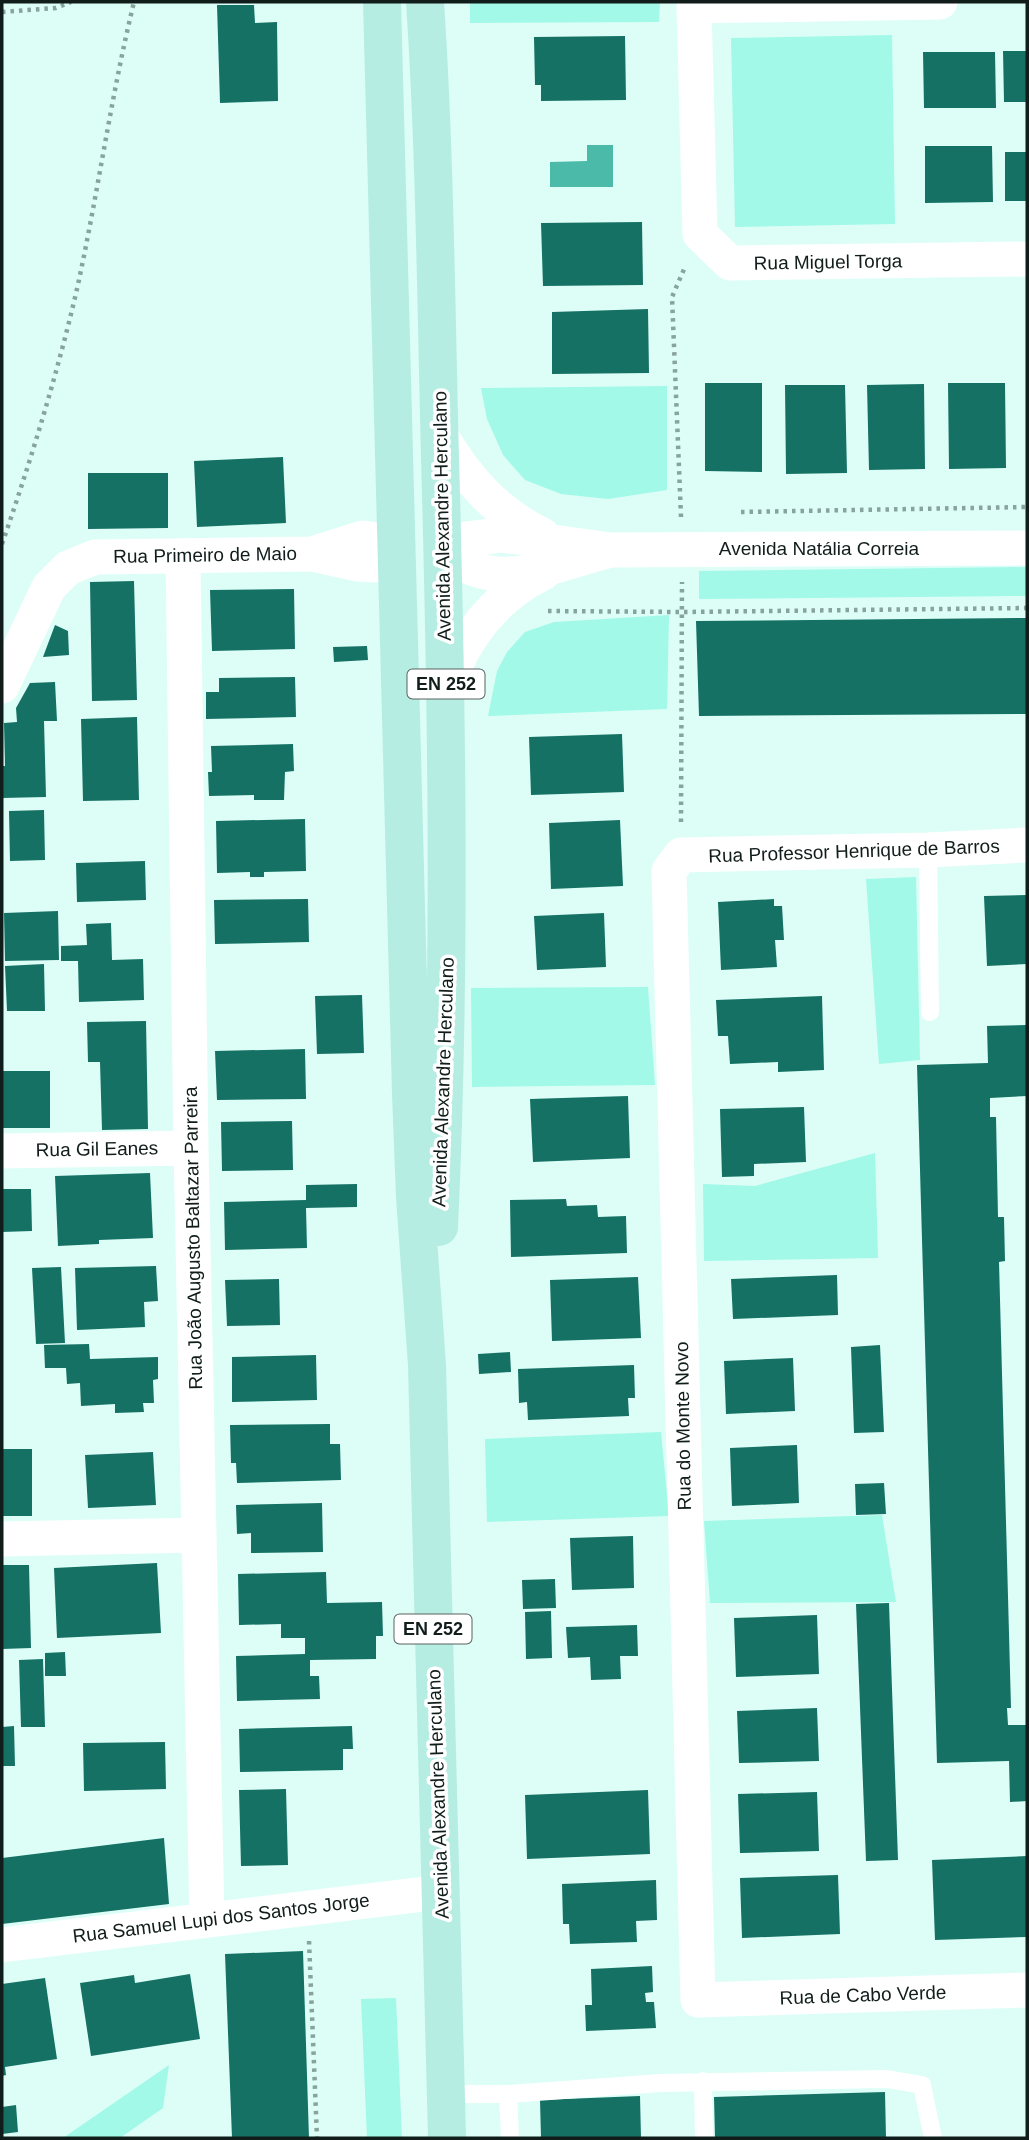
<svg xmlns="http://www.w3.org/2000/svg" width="1029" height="2140" font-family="Arial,sans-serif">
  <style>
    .green { fill: #a2f9e8 }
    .water { fill: #4bbaa8 }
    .building { fill: #157164 }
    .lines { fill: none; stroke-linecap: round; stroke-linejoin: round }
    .path { stroke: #88a29c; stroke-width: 4.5; stroke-dasharray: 3.5 5; stroke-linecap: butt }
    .service { stroke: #fff; stroke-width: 18 }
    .minor { stroke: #fff; stroke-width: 35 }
    .primary { stroke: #b6ede3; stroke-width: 38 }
    .labels { text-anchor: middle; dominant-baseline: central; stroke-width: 7; stroke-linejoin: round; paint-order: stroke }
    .shield { fill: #fff; stroke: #58615f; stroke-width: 2 }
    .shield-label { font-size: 18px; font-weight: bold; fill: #101d1a }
    .street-label { font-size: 19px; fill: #101d1a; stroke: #fff }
  </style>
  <rect width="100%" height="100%" fill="#dcfef7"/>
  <path class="green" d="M470 2H660L659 22 470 23Z
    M892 35 895 224 735 227 731 38Z
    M667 386V490L608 499 561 494 525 480 503 455 487 419 481 388Z
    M1027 567V596L699 599V571Z
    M669 615 667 709 488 716 497 671 507 652 525 632 554 622Z
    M916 877 920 1060 879 1064 866 879Z
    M648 987 655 1085 472 1087 471 988Z
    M875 1153 878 1258 704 1261 703 1184 755 1186Z
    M661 1432 669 1516 487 1522 485 1439Z
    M882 1515 896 1602 710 1603 704 1521Z
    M396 1998 402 2138H367L361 1999Z
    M169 2065 163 2108 120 2138H63Z"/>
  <path class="water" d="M587 145H613V187H550V162L587 161Z"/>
  <path class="building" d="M217 5H254L255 23 277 22 278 101 220 103Z
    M625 36 626 100 541 101V85H535L534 37Z
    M1003 51H1027V102H1004Z
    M923 52H995L996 108H924Z
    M925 146H992L993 202 925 203Z
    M1005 152H1027V201H1005Z
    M642 222 643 285 543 286 541 223Z
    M648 309 649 373 552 374V312Z
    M705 383H762V472L705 471Z
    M948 383H1005L1006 468 949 469Z
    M924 384 925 469 869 470 867 385Z
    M785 385H845L847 473 786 474Z
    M283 457 286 523 197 527 194 461Z
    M88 473H168V528L88 529Z
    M134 581 137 700 92 701 90 582Z
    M294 589 295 649 212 651 210 590Z
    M1027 618V714L699 716 696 621Z
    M55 625 68 631 69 655 43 657Z
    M367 646 368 660 334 662 333 647Z
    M295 677 296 717 206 719V692H219V678Z
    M55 682 57 721H44L46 797 2 798V766H5L4 723 17 722 16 708 30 683Z
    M137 717 139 800 83 801 81 719Z
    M622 734 624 792 531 795 529 737Z
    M293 744 294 771 285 772 284 800H254V795L209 796 208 772H212L211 746Z
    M44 810 45 860 10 861 9 811Z
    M305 819 306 871 264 872V877H250V872L217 873 216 821Z
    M620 820 623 886 551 889 549 823Z
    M145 861 146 900 77 902 76 863Z
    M1027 895V964L987 966 984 896Z
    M308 899 309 942 215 944 214 900Z
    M774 899V906H782L784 940H775L777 967 721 970 718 902Z
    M58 911 59 960 5 961 4 913Z
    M604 913 606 967 537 970 534 916Z
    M111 923 112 960 143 959 144 1000 79 1002 78 961H61V946L87 945 86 924Z
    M44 964 45 1011H7L5 966Z
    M362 995 364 1053 317 1054 315 996Z
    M822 996 824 1070 778 1072V1062L730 1064 728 1036H718L716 1000Z
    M146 1021 148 1129 102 1130 100 1062H88L87 1022Z
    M1027 1025V1096L990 1098V1117H996L998 1217H1004L1005 1261 999 1262 1011 1708H1007L1008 1725H1027V1801L1010 1802 1009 1761 937 1763 917 1065 988 1063 987 1026Z
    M305 1049 306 1099 217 1100 215 1051Z
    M2 1071H50V1128H2Z
    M628 1096 630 1158 533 1162 530 1099Z
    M804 1107 806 1162 754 1164V1176L722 1177 720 1109Z
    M292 1121 293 1170 222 1171 221 1122Z
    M150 1173 153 1238 99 1240V1244L58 1246 55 1176Z
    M357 1184V1207L306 1208 307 1248 225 1250 224 1202 306 1200V1185Z
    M2 1189H31L32 1231 2 1232Z
    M566 1199 567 1206 597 1205 598 1217 626 1216 627 1253 511 1257 510 1200Z
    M156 1266 158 1301 144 1302 145 1327 77 1330 75 1268Z
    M61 1267 65 1343 36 1344 32 1268Z
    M837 1275 838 1315 733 1319 731 1279Z
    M638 1277 641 1338 552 1341 550 1280Z
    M279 1279 280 1325 227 1326 225 1280Z
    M89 1344 90 1359 158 1357V1379L153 1380 154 1403H143L144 1412 115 1413V1404L81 1406 80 1383 67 1384 66 1368H45L44 1345Z
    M880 1345 884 1432 854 1433 851 1347Z
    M510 1352 511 1372 479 1374 478 1354Z
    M316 1355 317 1400 232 1402V1357Z
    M793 1358 795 1411 726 1414 724 1361Z
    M634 1365 635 1398H628L629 1416 528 1420 527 1402 519 1403 518 1369Z
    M330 1424V1444H340L341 1480 237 1483 236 1463H231L230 1425Z
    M797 1445 799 1503 732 1506 730 1448Z
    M2 1449H32V1516H2Z
    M153 1452 156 1505 88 1508 85 1455Z
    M884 1483 886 1514 856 1515 855 1484Z
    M322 1503 323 1552 251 1553V1533L237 1534 236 1505Z
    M633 1536 634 1588 572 1590 570 1538Z
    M157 1563 161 1633 57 1638 54 1568Z
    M2 1565H29L31 1648 2 1649Z
    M326 1572 327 1603 382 1602 383 1636H376V1659L310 1660V1676H319L320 1699 237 1701 236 1656 305 1654V1638H281V1624L239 1625 238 1574Z
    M555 1579 556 1608 523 1609 522 1580Z
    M889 1603 898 1860 866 1861 856 1604Z
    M551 1611 552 1658 526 1659 525 1612Z
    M817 1615 819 1674 736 1677 734 1618Z
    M637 1625 638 1656H620L621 1679 591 1680 590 1657 568 1658 566 1627Z
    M65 1652 66 1676H45V1653Z
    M43 1659 45 1727H21L19 1660Z
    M817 1708 819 1761 739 1763 737 1711Z
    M14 1726 15 1766H2V1727Z
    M352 1726 353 1749H343V1770L240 1772 239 1729Z
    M165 1742 166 1789 84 1791 83 1743Z
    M286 1789 288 1865 241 1866 239 1790Z
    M648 1790 650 1854 527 1859 525 1795Z
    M817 1792 819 1851 740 1853 738 1794Z
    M164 1838 169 1904 2 1924V1858Z
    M1027 1856V1937L935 1940 932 1860Z
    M838 1875 840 1934 742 1938 740 1878Z
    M656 1880 657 1920 636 1921 637 1942 570 1944 569 1924H563L562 1884Z
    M303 1951 309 2138H232L225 1954Z
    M652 1966 653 1992 645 1993 646 2002H654L656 2028 586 2031 585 2005H592L591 1969Z
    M190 1974 200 2039 91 2056 80 1983 134 1975 135 1983Z
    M45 1978 57 2059 5 2067 6 2075 2 2076V1984Z
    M885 2092 886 2138H715L714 2097Z
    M640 2096 641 2138H541L540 2100Z
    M16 2105 18 2132 2 2134V2107Z"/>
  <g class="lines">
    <path class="path" d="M2 12 56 8 71 2
      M741 512 1027 507
      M681 517 672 297 685 267
      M2 544C31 460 57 375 77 289 98 193 111 96 134 2
      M548 611 682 612 1027 608
      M681 822 682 582
      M309 1941 317 2138"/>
    <path class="service" d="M928 850 930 1012
      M703 2081 704 2138
      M446 2094H508L510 2138
      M508 2094 661 2083 887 2079 922 2085 933 2138"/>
    <path class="minor" d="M940 2 694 6 700 234 730 263 1027 259
      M440 434C465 477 496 513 542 535
      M611 550C554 564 496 596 443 551L467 539 501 535 611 550 1027 548
      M183 556 191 1148 207 1920
      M2 686 49 587 68 568 95 557 312 554 357 564 376 565 390 560 397 552 376 540 363 538 312 554
      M446 690C462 639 495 596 543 573
      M1027 845 928 850 681 855 669 871 698 2000 1027 1990
      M2 1151 191 1148
      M2 1539 199 1535
      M2 1945 441 1892"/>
    <path class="primary" d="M382 2 411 1094 415 1197 427 1365 447 2138
      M425 2C435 153 436 305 440 457 447 714 451 970 439 1227"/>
  </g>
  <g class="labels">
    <g class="shield">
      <rect x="407.5" y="669.5" width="77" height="29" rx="5"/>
      <rect x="394.5" y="1614.5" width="77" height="29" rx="5"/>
    </g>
    <g class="shield-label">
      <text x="446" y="684">EN 252</text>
      <text x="433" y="1629">EN 252</text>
    </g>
    <g class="street-label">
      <text transform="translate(828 262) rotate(-1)">Rua Miguel Torga</text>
      <text transform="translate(442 516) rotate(-91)">Avenida Alexandre Herculano</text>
      <text x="819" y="548">Avenida Natália Correia</text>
      <text transform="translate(205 555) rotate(-1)">Rua Primeiro de Maio</text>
      <text transform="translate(854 851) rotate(-2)">Rua Professor Henrique de Barros</text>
      <text transform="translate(443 1082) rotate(-88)">Avenida Alexandre Herculano</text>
      <text transform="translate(97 1149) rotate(-1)">Rua Gil Eanes</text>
      <text transform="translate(193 1238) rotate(-91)">Rua João Augusto Baltazar Parreira</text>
      <text transform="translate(683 1426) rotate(-91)">Rua do Monte Novo</text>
      <text transform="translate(438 1794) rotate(-92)">Avenida Alexandre Herculano</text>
      <text transform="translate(221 1918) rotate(-7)">Rua Samuel Lupi dos Santos Jorge</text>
      <text transform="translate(863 1995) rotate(-2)">Rua de Cabo Verde</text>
    </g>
  </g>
  <rect width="1029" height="2140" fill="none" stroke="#101d1a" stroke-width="7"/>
</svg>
